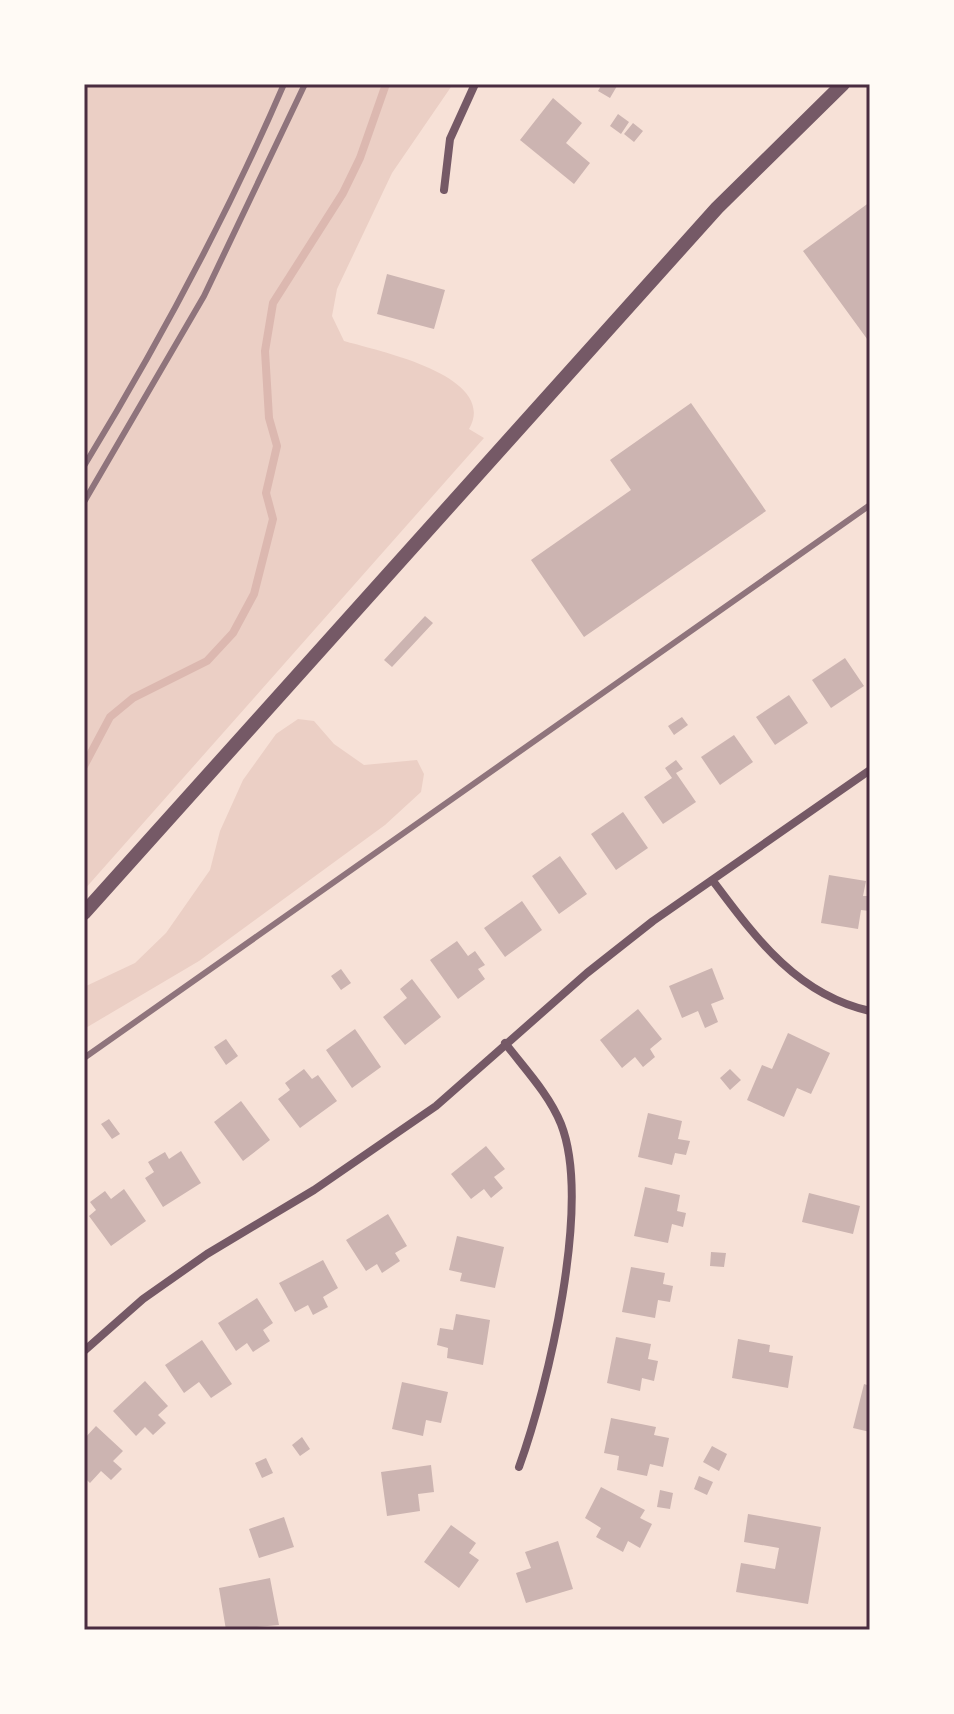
<svg xmlns="http://www.w3.org/2000/svg" width="954" height="1714" font-family="'Alegreya Sans',sans-serif">
  <style>
    .green { fill: #ebcfc5 }
    .lines { fill: none; stroke-linecap: round; stroke-linejoin: round }
    .stream { stroke: #dcb8b0; stroke-width: 8 }
    .building { fill: #ccb4b1 }
    .service { stroke: #755966; stroke-width: 6 }
    .minor { stroke: #755966; stroke-width: 8 }
    .tertiary { stroke: #755966; stroke-width: 14 }
    .rail { stroke: #8f747c; stroke-width: 6 }
    .neatline { fill: none; stroke: #4a2c40; stroke-width: 3 }
  </style>
  <rect width="100%" height="100%" fill="#f7e1d7"/>
  <path class="green" d="M84 84H453L392 173 337 289 332 316 344 341C374 350 500 375 469 429L484 438 84 890Z
    M298 719 314 721 334 744 364 765 417 760 424 774 421 792 385 825 199 961 84 1029V987L135 963 166 933 210 870 220 831 243 780 276 734Z"/>
  <g class="lines">
    <path class="stream" d="M84 766 110 717 133 698 207 661 233 633 254 594 273 519 266 493 277 446 269 418 265 351 273 303 343 193 360 158 386 84"/>
  </g>
  <path class="building" d="M602 84 617 86 610 98 598 91Z
    M553 98 582 123 566 143 590 163 574 184 520 140Z
    M618 114 629 122 621 134 610 126Z
    M633 123 643 131 634 142 624 134Z
    M870 202V343L803 251Z
    M387 274 445 290 434 329 377 314Z
    M691 403 766 511 584 637 531 560 631 490 610 460Z
    M425 616 433 623 392 667 384 660Z
    M845 658 864 686 831 708 812 680Z
    M789 695 808 723 775 745 756 717Z
    M682 717 688 725 674 735 668 726Z
    M734 735 753 762 720 785 701 757Z
    M676 760 683 769 676 773 696 802 663 824 644 797 672 778 665 768Z
    M623 812 648 848 616 870 591 834Z
    M560 856 587 894 559 914 532 876Z
    M829 875 866 881 863 896H870V911L861 910 858 929 821 923Z
    M522 901 542 930 505 957 484 928Z
    M457 941 468 956 475 951 485 965 478 969 485 979 458 999 430 960Z
    M712 968 724 999 711 1004 718 1022 705 1028 698 1011 682 1018 669 986Z
    M341 969 351 983 341 990 331 976Z
    M412 979 441 1017 405 1045 383 1017 407 998 400 989Z
    M638 1009 662 1039 650 1049 655 1057 643 1067 635 1057 622 1068 600 1040Z
    M355 1029 381 1067 352 1088 326 1050Z
    M788 1033 830 1053 811 1094 797 1088 784 1117 747 1100 762 1065 772 1069Z
    M226 1039 238 1056 226 1065 214 1047Z
    M304 1069 312 1079 318 1075 337 1101 300 1128 278 1099 290 1090 285 1083Z
    M730 1069 741 1080 730 1090 720 1078Z
    M241 1101 270 1140 243 1161 214 1122Z
    M648 1113 682 1121 678 1139 690 1141 686 1155 675 1153 672 1165 638 1157Z
    M109 1119 120 1134 112 1139 101 1124Z
    M486 1146 505 1169 494 1177 503 1188 491 1198 484 1189 471 1199 451 1174Z
    M181 1151 201 1183 163 1207 145 1178 154 1172 148 1162 165 1152 169 1159Z
    M645 1187 680 1195 677 1211 686 1213 683 1227 672 1224 668 1243 634 1236Z
    M124 1189 146 1221 111 1246 89 1216 96 1210 90 1202 105 1191 111 1199Z
    M809 1193 860 1206 853 1234 802 1222Z
    M388 1214 407 1246 395 1253 400 1261 382 1273 377 1264 366 1271 346 1240Z
    M457 1236 504 1247 495 1288 460 1281 462 1273 449 1270Z
    M711 1252 726 1253 724 1267 710 1266Z
    M323 1260 338 1288 323 1297 328 1307 313 1315 308 1305 295 1312 279 1283Z
    M631 1267 665 1273 663 1284 673 1286 670 1302 658 1300 655 1318 622 1312Z
    M257 1298 273 1323 263 1330 270 1341 253 1352 247 1343 236 1351 218 1323Z
    M456 1314 490 1320 483 1365 447 1358 448 1348 437 1345 440 1328 453 1330Z
    M616 1337 651 1344 648 1359 658 1361 654 1381 642 1378 640 1391 607 1383Z
    M738 1339 770 1345 769 1352 793 1356 788 1388 732 1378Z
    M202 1340 232 1384 211 1398 199 1382 184 1393 165 1365Z
    M145 1381 168 1406 158 1415 166 1423 153 1435 145 1427 136 1436 113 1411Z
    M402 1382 448 1392 441 1423 426 1420 423 1436 392 1429Z
    M864 1384 870 1386V1432L853 1428Z
    M611 1418 656 1427 654 1435 669 1438 663 1467 650 1464 647 1476 617 1470 619 1456 604 1453Z
    M96 1426 123 1451 113 1461 122 1469 111 1480 101 1471 90 1483 84 1477V1439Z
    M302 1437 310 1449 300 1456 292 1445Z
    M712 1446 727 1454 719 1471 703 1462Z
    M266 1458 273 1473 262 1478 255 1463Z
    M431 1465 434 1492 418 1494 420 1511 387 1516 381 1472Z
    M699 1476 713 1482 707 1495 694 1489Z
    M601 1487 645 1510 640 1518 652 1524 640 1548 628 1541 623 1552 596 1537 601 1528 585 1518Z
    M660 1490 673 1493 670 1509 657 1507Z
    M748 1514 821 1527 808 1604 736 1592 741 1563 775 1569 779 1548 744 1542Z
    M284 1517 294 1547 259 1558 249 1529Z
    M451 1525 476 1543 469 1553 479 1560 459 1588 424 1562Z
    M558 1541 573 1589 526 1603 516 1573 531 1568 525 1552Z
    M270 1578 279 1625 226 1630 219 1588Z"/>
  <g class="lines">
    <path class="service" d="M869 84 870 85"/>
    <path class="minor" d="M444 190 450 139 475 84
      M713 881C755 937 797 995 870 1011
      M505 1043C524 1068 549 1094 561 1124 592 1203 548 1387 519 1467
      M84 1351 143 1299 207 1254 314 1190 436 1106 587 973 653 921 870 770"/>
    <path class="tertiary" d="M84 913 717 208 843 84"/>
    <path class="rail" d="M84 466C159 343 227 216 284 84
      M84 502 204 296 305 84
      M84 1058 870 505"/>
  </g>
  <rect width="954" height="1714" fill="none" stroke="#fffaf5" stroke-width="172"/>
  <rect x="86" y="86" width="782" height="1542" class="neatline"/>
</svg>
